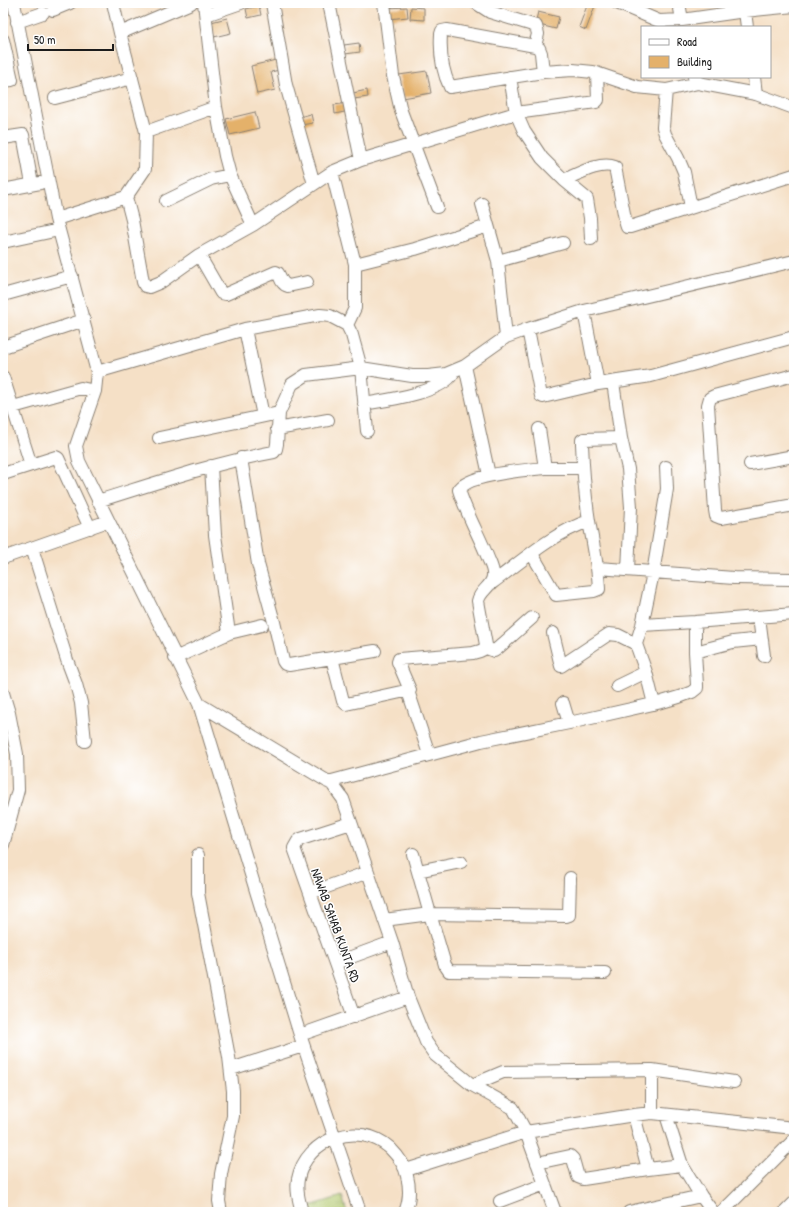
<svg xmlns="http://www.w3.org/2000/svg" width="797" height="1215" font-family="'Patrick Hand',sans-serif">
  <style>
    .park { fill: url(#park-tufts); stroke: #667244 }
    .building { fill: #e4b16b }
    .lines { fill: none; stroke-linecap: round; stroke-linejoin: round }
    .minor-casing { stroke: #887e71; stroke-width: 14 }
    .minor { stroke: #fff; stroke-width: 12 }
    .labels { text-anchor: middle; dominant-baseline: central; stroke-width: 3; stroke-linejoin: round; paint-order: stroke }
    .street-label { font-size: 13px; fill: #1c1c1c; stroke: #fff }
  </style>
  <defs>
    <pattern id="park-tufts" width="24" height="20" patternUnits="userSpaceOnUse"><rect width="24" height="20" fill="#b1c76c"/><path d="M3 7l-1-3M5 7V3M7 7l1-3M15 17l-1-3M17 17v-4M19 17l1-3" fill="none" stroke="#98aa5d"/></pattern>
  </defs>
  <rect width="100%" height="100%" fill="#fff"/>
  <filter id="ink" filterUnits="userSpaceOnUse"><feTurbulence type="fractalNoise" baseFrequency=".025" numOctaves="2"/><feDisplacementMap in="SourceGraphic" scale="8" xChannelSelector="R" yChannelSelector="G"/><feConvolveMatrix kernelMatrix="1 2 1 2 8 2 1 2 1" color-interpolation-filters="sRGB"/></filter>
  <filter id="wash" filterUnits="userSpaceOnUse"><feTurbulence type="fractalNoise" baseFrequency=".012" numOctaves="4" result="noise"/><feDisplacementMap in="SourceGraphic" scale="16" xChannelSelector="R" yChannelSelector="G"/><feGaussianBlur stdDeviation="0.9" result="paint"/><feColorMatrix in="noise" values="0 0 0 0 0 0 0 0 0 0 0 0 0 0 0 0 0 1.4 0 .05"/><feComposite in="paint" operator="in"/></filter>
  <g filter="url(#wash)">
    <rect width="100%" height="100%" fill="#f5e0c6"/>
    <path class="park" d="M342 1196 347 1212H310L307 1207Z"/>
    <g id="blocks">
      <path class="building" d="M588 3H596L586 30 579 27Z
        M259 6 261 15 248 18 246 9Z
        M407 7 408 17 388 19 387 8Z
        M411 7 424 8V20L410 19Z
        M538 12 559 17 556 29 535 24Z
        M227 18 231 33 214 37 211 22Z
        M359 43 360 52 345 54 344 45Z
        M280 59 283 69 271 72 275 90 257 94 251 66Z
        M427 71 431 93 403 98 399 75Z
        M367 90 368 97 354 99 353 93Z
        M348 103 349 111 335 114 334 105Z
        M255 112 259 128 230 135 226 119Z
        M311 114 313 123 301 125 299 117Z"/>
    </g>
  </g>
  <g filter="url(#ink)">
    <use href="#blocks" fill-opacity="0" stroke="#887e71" stroke-width="1"/>
    <g class="lines">
      <defs>
        <path id="minor" d="M14 3 56 219 97 372 95 391 76 446 79 461 199 704 300 1035 360 1212
          M113 3 120 33 146 132
          M204 3 216 107 225 156 230 175 253 225
          M272 3 286 85 314 184
          M329 3 361 160
          M384 3 393 76 401 111 437 207
          M476 3 490 12 536 26 538 34 535 46
          M617 3 659 21 682 20 745 11 794 6
          M679 3 682 20
          M744 4 747 27
          M53 10 70 3
          M206 15 241 3
          M17 22 43 13
          M120 33 191 3
          M3 40 12 80 3 81
          M543 72 541 53 539 48 535 46 447 30 442 31 441 34C440 50 442 71 450 87L543 72 573 70 593 72 637 87 666 90 698 83
          M510 77 516 113 524 131 542 158 564 180 587 199 590 218 591 239
          M694 77 698 83 756 94 794 108
          M754 77 756 94
          M666 90 663 127 665 134 678 158 684 172 691 207
          M55 98 132 78
          M3 138 23 135 32 184
          M332 172 355 264V308L347 325
          M564 180C578 174 600 161 615 167L626 224 627 227H630L794 175
          M3 190 40 183
          M126 197 132 220 143 282 145 286 149 287 161 282 199 255 253 225 332 172 361 160 516 113 596 102 598 100 597 73
          M166 201 211 179 230 175
          M482 204 498 261
          M56 219 126 197 145 169 146 132 216 107
          M3 242 59 230
          M199 255 221 293 226 294 276 272 278 273C281 278 281 284 288 286L307 282
          M355 264 415 249 488 226
          M3 295 72 276
          M584 311 598 384
          M245 329 263 416
          M528 329 541 396 543 397 598 384 651 376 794 337
          M506 337 498 261 563 243
          M3 347 84 320
          M465 366 489 475
          M97 372 245 329 320 315 330 316 347 325 352 335 361 368 367 431
          M794 375 714 396 710 398 708 405 715 510 716 516 721 518 727 517 794 505
          M3 377 31 465
          M613 382 621 438 628 469 631 507 628 570
          M364 404C387 400 442 393 453 373
          M13 407 81 388 95 391
          M277 429 328 420
          M159 438 279 413
          M241 458 258 564 274 622 283 661 285 664 289 665 375 651
          M750 464 794 456
          M545 468H583
          M3 474 56 457 58 458 90 528
          M98 501C156 483 214 463 274 452L276 449 277 444 279 413 292 384 306 375 361 368 412 376H428L446 374 465 366 506 337 528 329 584 311 794 261
          M32 548 67 660 76 684 81 703 85 741
          M532 554 556 595 594 591 599 589C598 565 593 544 589 521 585 495 583 470 582 444V440L584 439 621 438
          M3 558 108 521
          M598 568 734 578 794 579
          M492 583C522 561 553 533 589 521
          M759 617 764 656
          M642 625 695 622 794 614
          M229 633 262 625
          M553 633 561 666 609 634 618 635 636 644
          M486 648 494 651 497 649 532 618
          M695 652 733 642 762 639
          M175 658 229 633 215 535 211 466
          M332 658 343 701 346 704 410 690 398 662 399 659 473 653 480 651 486 648V645L478 601C480 590 492 587 493 576 494 570 490 563 488 558 479 535 466 513 459 490 467 474 528 470 545 468L539 429
          M617 686 646 672
          M408 691 429 754
          M3 693 9 713 17 754 18 790 3 845
          M563 703 569 723
          M199 704 332 784 343 799 392 942 408 997 426 1042 435 1055 472 1085 513 1108 526 1132 555 1212
          M654 704 646 672 636 644 642 625 653 573 667 489 666 467
          M328 782 481 741 569 723 662 702 679 697 692 692 697 688V685L695 652V622
          M351 823 301 839 298 841 294 848 354 1017
          M413 854 430 914 566 916 569 915 570 878
          M198 855V893L229 1057 233 1091V1116L221 1174 219 1201 221 1212
          M418 871 461 862
          M310 893 368 872
          M384 920 430 914 445 965 449 971 605 973
          M335 963 392 942
          M300 1035 408 997
          M231 1069 303 1046
          M652 1070V1113
          M472 1085 503 1072 652 1070 734 1082
          M634 1115 648 1169
          M666 1115 682 1165 701 1196 713 1212
          M537 1163 570 1156 573 1159 578 1177 583 1179 648 1169 682 1165
          M406 1170 526 1132 634 1115 652 1113 794 1128
          M500 1201 545 1184
          M302 1212C299 1201 296 1190 298 1179 306 1138 359 1120 390 1148 398 1156 405 1165 407 1176 410 1188 410 1200 405 1212
          M629 1212 701 1196
          M722 1212 794 1140
          M785 1212 794 1203"/>
      </defs>
      <use href="#minor" class="minor-casing"/>
      <use href="#minor" class="minor"/>
    </g>
  </g>
  <g class="labels">
    <g class="street-label">
      <text transform="translate(336 925) rotate(70)">NAWAB SAHAB KUNTA RD</text>
    </g>
  </g>
  <rect width="797" height="1215" fill="none" stroke="#fff" stroke-width="16"/>
  <rect x="641" y="26" width="130" height="52" fill="#ffffff" stroke="#a4a4a4"/>
  <rect x="649" y="39" width="20" height="6" fill="#ffffff" stroke="#a4a4a4"/>
  <text x="677" y="46" font-size="12" fill="#1c1c1c">Road</text>
  <rect x="649" y="56" width="20" height="12" fill="#e4b16b" stroke="#a4a4a4"/>
  <text x="677" y="66" font-size="12" fill="#1c1c1c">Building</text>
  <path d="M28 44v6h85v-6" fill="none" stroke="#1c1c1c" stroke-width="2"/>
  <text x="34" y="44" font-size="12" fill="#1c1c1c" stroke="#ffffff" stroke-width="3" paint-order="stroke">50 m</text>
</svg>
